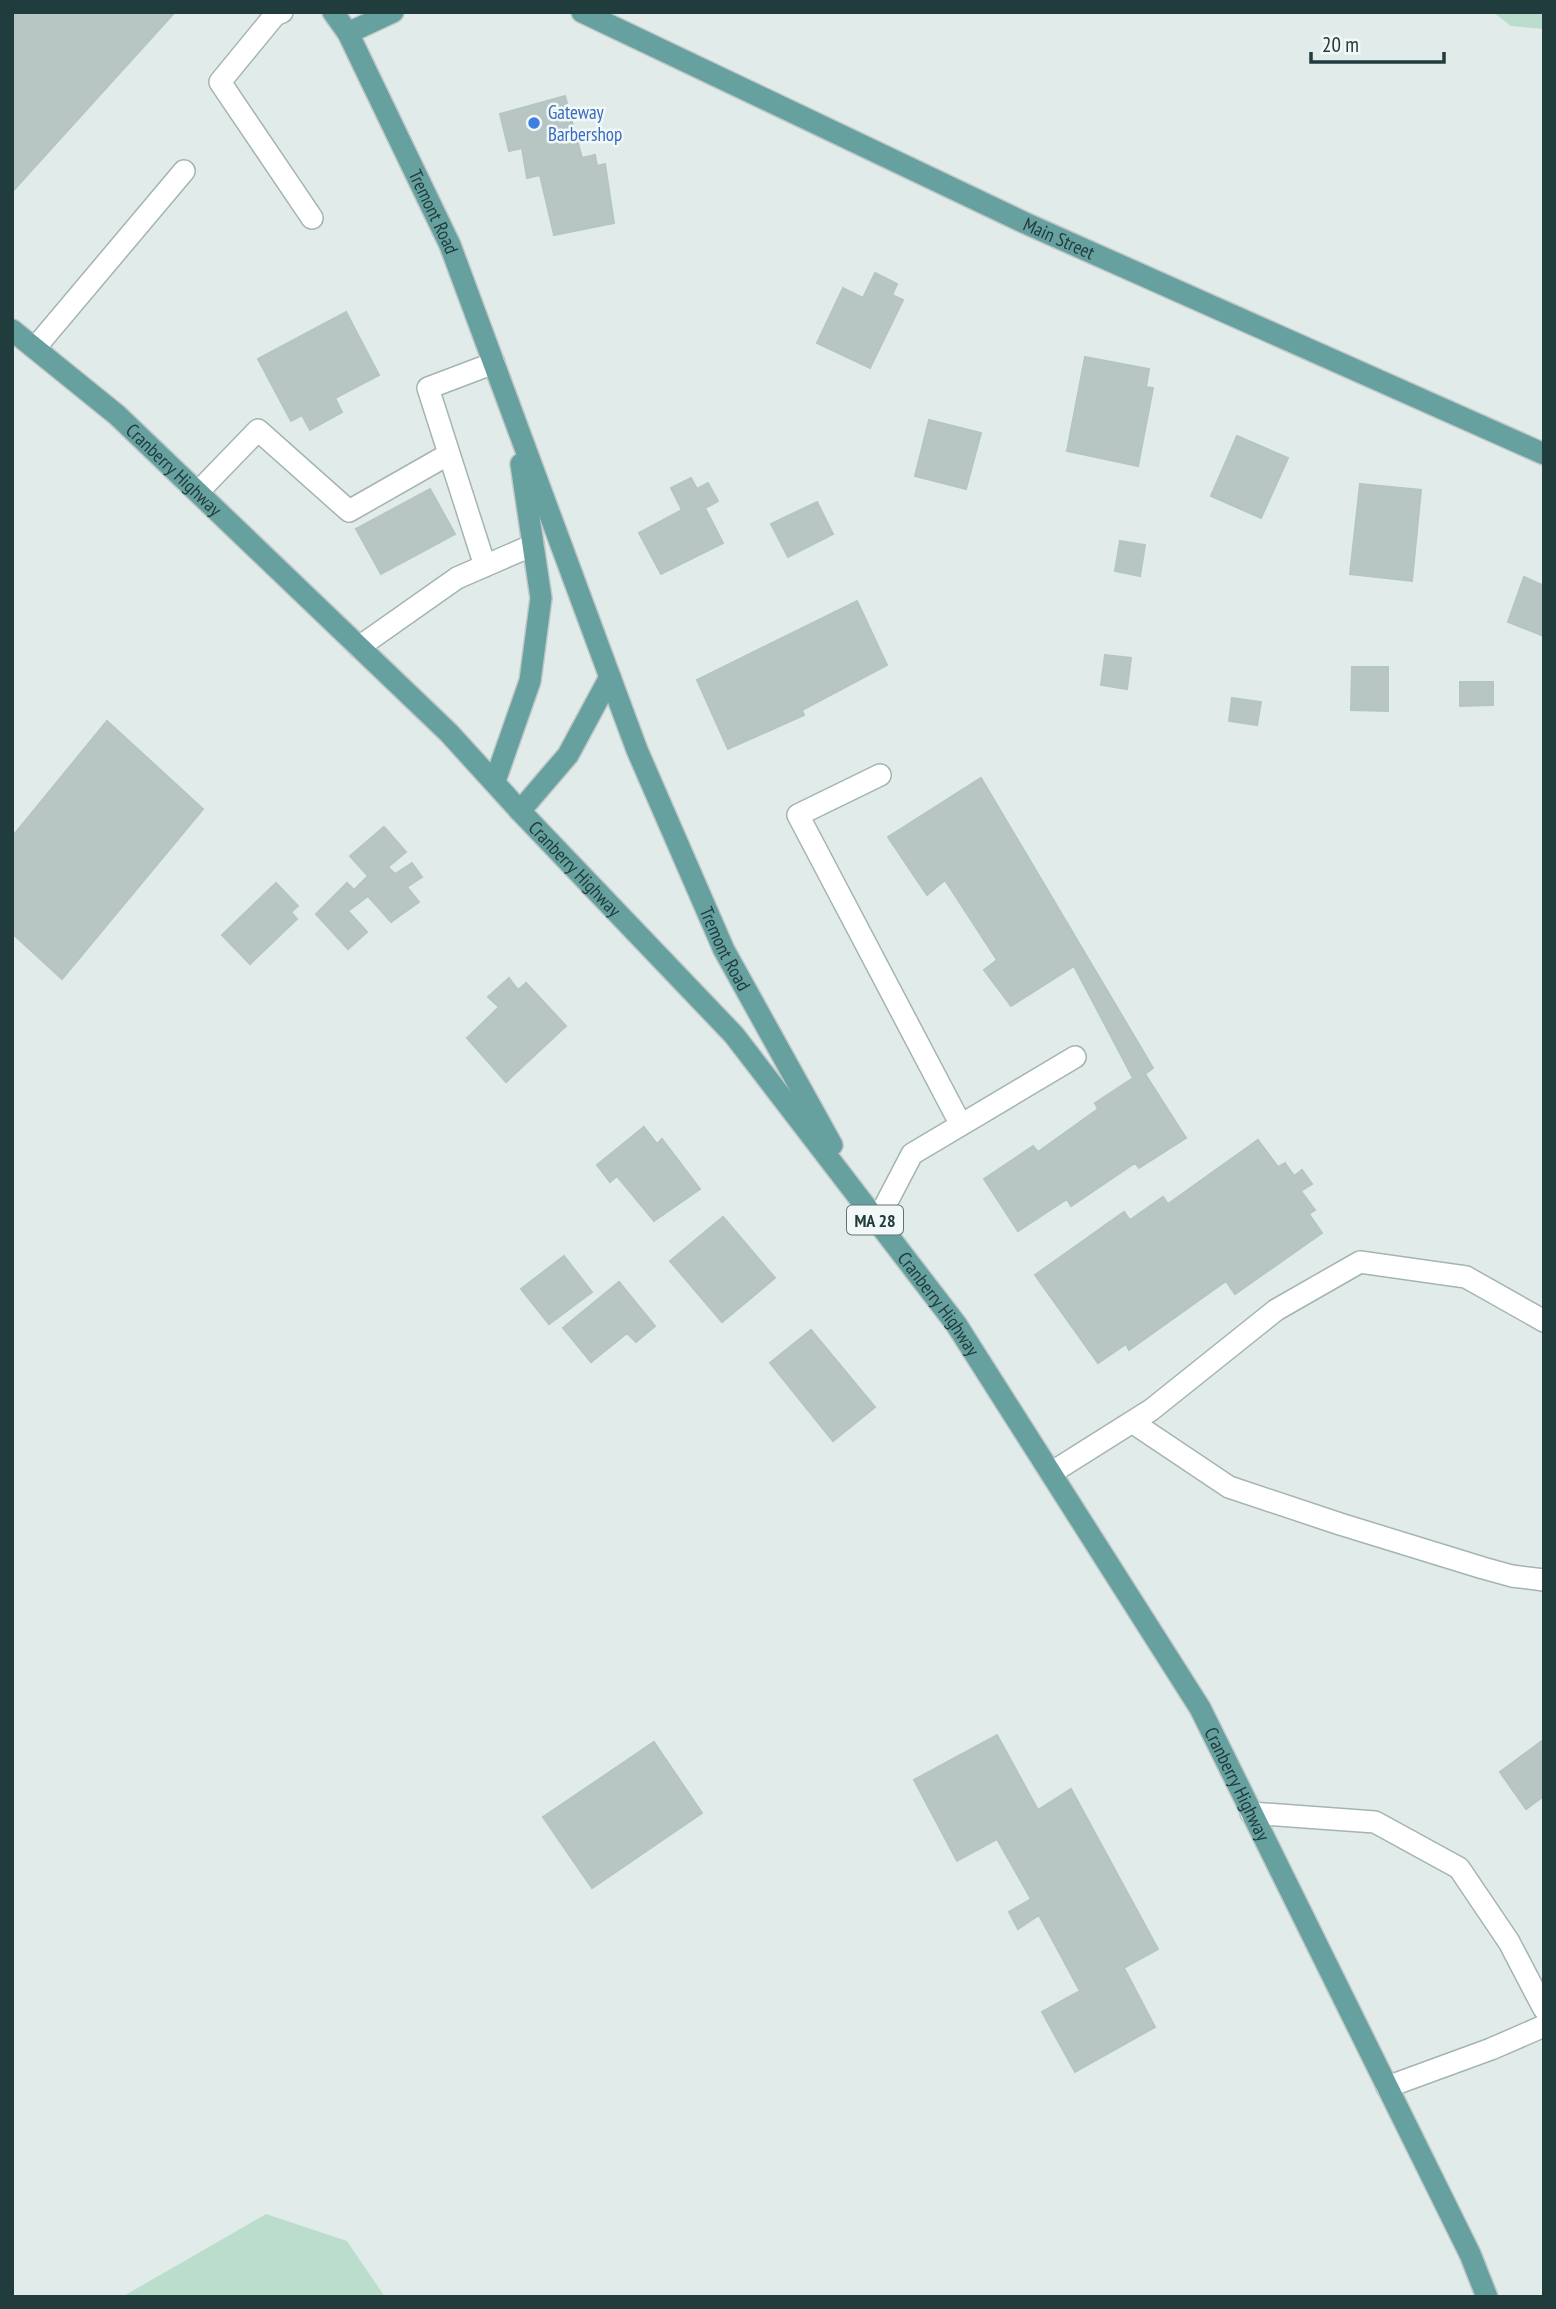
<svg xmlns="http://www.w3.org/2000/svg" width="1556" height="2309" font-family="'PT Sans Narrow',sans-serif">
  <style>
    .green { fill: #baddcc }
    .building { fill: #b7c6c3; stroke: #b4c5c2; stroke-width: 2 }
    .lines { fill: none; stroke-linecap: round; stroke-linejoin: round }
    .minor-casing { stroke: #a4b4b2; stroke-width: 24 }
    .major-casing { stroke: #c1c8c8; stroke-width: 24 }
    .minor { stroke: #fff; stroke-width: 21 }
    .major { stroke: #66a1a0; stroke-width: 21 }
    .shop-dot { fill: #3f7fe0; stroke: #f2f8f7; stroke-width: 2.5 }
    .labels { text-anchor: middle; dominant-baseline: central; stroke-width: 5; stroke-linejoin: round; paint-order: stroke }
    .shield { fill: #f2f8f7; stroke: #607474; stroke-width: 2 }
    .shield-label { font-size: 18px; font-weight: bold; fill: #213c3c }
    .shop-label { font-size: 19px; fill: #366cbe; stroke: #f2f8f7; text-anchor: start }
    .street-label { font-size: 19px; fill: #213c3c; stroke: #f2f8f7 }
  </style>
  <rect width="100%" height="100%" fill="#e1ecea"/>
  <path class="green" d="M1493 12H1544V29L1511 26Z
    M266 2214 347 2241 385 2297H122Z"/>
  <path class="building" d="M12 12H175L12 192Z
    M565 96 582 158 595 155 597 166 605 164 614 223 554 235 540 175 527 178 522 148 509 151 500 114Z
    M875 273 897 284 892 295 903 300 870 368 817 343 843 288 863 298Z
    M346 312 379 375 335 398 342 412 310 430 302 415 291 421 258 359Z
    M1085 357 1149 369 1146 387 1153 388 1138 466 1067 451Z
    M929 420 981 433 966 489 915 476Z
    M1237 436 1288 458 1261 518 1211 496Z
    M691 478 697 489 708 483 718 501 705 508 723 543 661 574 639 533 682 510 671 488Z
    M1360 484 1421 490 1412 581 1350 574Z
    M430 489 455 534 381 574 356 529Z
    M817 502 833 534 788 557 771 524Z
    M1120 541 1145 545 1140 576 1115 571Z
    M1524 577 1544 586V636L1508 622Z
    M857 601 887 665 802 710 804 715 728 749 697 680Z
    M1105 655 1131 658 1127 689 1101 685Z
    M1352 667H1388V711L1351 710Z
    M1460 682H1493V705L1460 706Z
    M1232 698 1261 702 1257 725 1229 721Z
    M107 721 203 809 62 979 12 933V837Z
    M981 778 1153 1068 1145 1074 1186 1138 1139 1168 1135 1163 1071 1206 1067 1199 1018 1231 984 1179 1033 1146 1038 1152 1098 1109 1095 1103 1133 1078 1074 966 1011 1006 984 970 997 960 945 880 927 895 888 837Z
    M384 827 406 852 388 867 395 874 412 863 422 877 407 887 419 902 391 922 368 896 348 911 367 932 348 949 316 914 347 883 354 890 368 876 350 856Z
    M276 883 298 906 291 912 297 919 250 964 222 935Z
    M509 978 518 990 526 983 566 1026 506 1082 467 1038 499 1007 488 997Z
    M644 1127 657 1144 662 1139 700 1189 654 1221 617 1176 610 1182 597 1165Z
    M1258 1140 1278 1167 1285 1163 1294 1176 1302 1170 1312 1184 1301 1191 1315 1210 1309 1214 1322 1233 1235 1294 1226 1281 1129 1350 1126 1344 1098 1363 1035 1275 1124 1212 1130 1220 1163 1197 1168 1204Z
    M723 1217 775 1278 722 1322 670 1261Z
    M564 1256 592 1292 549 1324 521 1289Z
    M619 1282 655 1326 636 1342 627 1333 591 1362 563 1328Z
    M811 1330 875 1407 833 1441 770 1363Z
    M997 1735 1038 1810 1071 1789 1158 1949 1124 1968 1155 2027 1075 2072 1042 2012 1080 1991 1039 1915 1018 1929 1009 1912 1031 1899 997 1839 957 1861 914 1780Z
    M1542 1741 1544 1744V1796L1526 1809 1500 1772Z
    M654 1742 702 1813 592 1888 543 1817Z"/>
  <g class="lines">
    <defs>
      <path id="minor" d="M282 12 275 15 220 82 312 218
        M35 348 184 171
        M198 492 258 430 349 511 449 454
        M485 566 428 388 494 363
        M359 647 457 578 533 545
        M880 775 798 815 961 1125
        M877 1221 912 1154 1075 1057
        M1132 1422 1229 1487 1340 1524 1483 1568 1512 1576 1544 1580
        M1051 1473 1151 1410 1276 1310 1360 1262 1466 1277 1544 1321
        M1251 1813 1375 1822 1459 1868 1509 1942 1544 2009
        M1387 2087 1491 2049 1544 2026"/>
      <g id="major">
        <path id="s1" d="M333 12 348 33 450 245 637 750 724 950 832 1145"/>
        <path id="s2" d="M582 12 1025 223 1544 454"/>
        <path d="M348 33 393 12"/>
        <path id="s3" d="M12 330 117 415 449 733 520 811 734 1035 956 1324 1200 1708 1470 2254 1487 2297"/>
        <path d="M495 781 530 681 541 598 521 464"/>
        <path d="M520 811 568 755 610 677"/>
      </g>
    </defs>
    <use href="#minor" class="minor-casing"/>
    <use href="#major" class="major-casing"/>
    <use href="#minor" class="minor"/>
    <use href="#major" class="major"/>
  </g>
  <circle class="shop-dot" cx="534" cy="123" r="7"/>
  <g class="labels">
    <rect class="shield" x="847" y="1205.5" width="56" height="29" rx="5"/>
    <g class="shield-label">
      <text x="875" y="1220">MA 28</text>
    </g>
    <g class="shop-label">
      <text x="548" y="112">Gateway<tspan x="548" dy="22">Barbershop</tspan></text>
    </g>
    <g class="street-label">
      <text stroke="none"><textPath href="#s1" startOffset="224">Tremont Road</textPath></text>
      <text stroke="none"><textPath href="#s2" startOffset="528">Main Street</textPath></text>
      <text stroke="none"><textPath href="#s3" startOffset="214">Cranberry Highway</textPath></text>
      <text stroke="none"><textPath href="#s3" startOffset="780">Cranberry Highway</textPath></text>
      <text stroke="none"><textPath href="#s1" startOffset="1017">Tremont Road</textPath></text>
      <text stroke="none"><textPath href="#s3" startOffset="1348">Cranberry Highway</textPath></text>
      <text stroke="none"><textPath href="#s3" startOffset="1914">Cranberry Highway</textPath></text>
    </g>
  </g>
  <rect width="1556" height="2309" fill="none" stroke="#213c3c" stroke-width="28"/>
  <path d="M1311 52v10h133v-10" fill="none" stroke="#213c3c" stroke-width="3.5"/>
  <text x="1322" y="52" font-size="21" fill="#213c3c" stroke="#f2f8f7" stroke-width="5" paint-order="stroke">20 m</text>
</svg>
